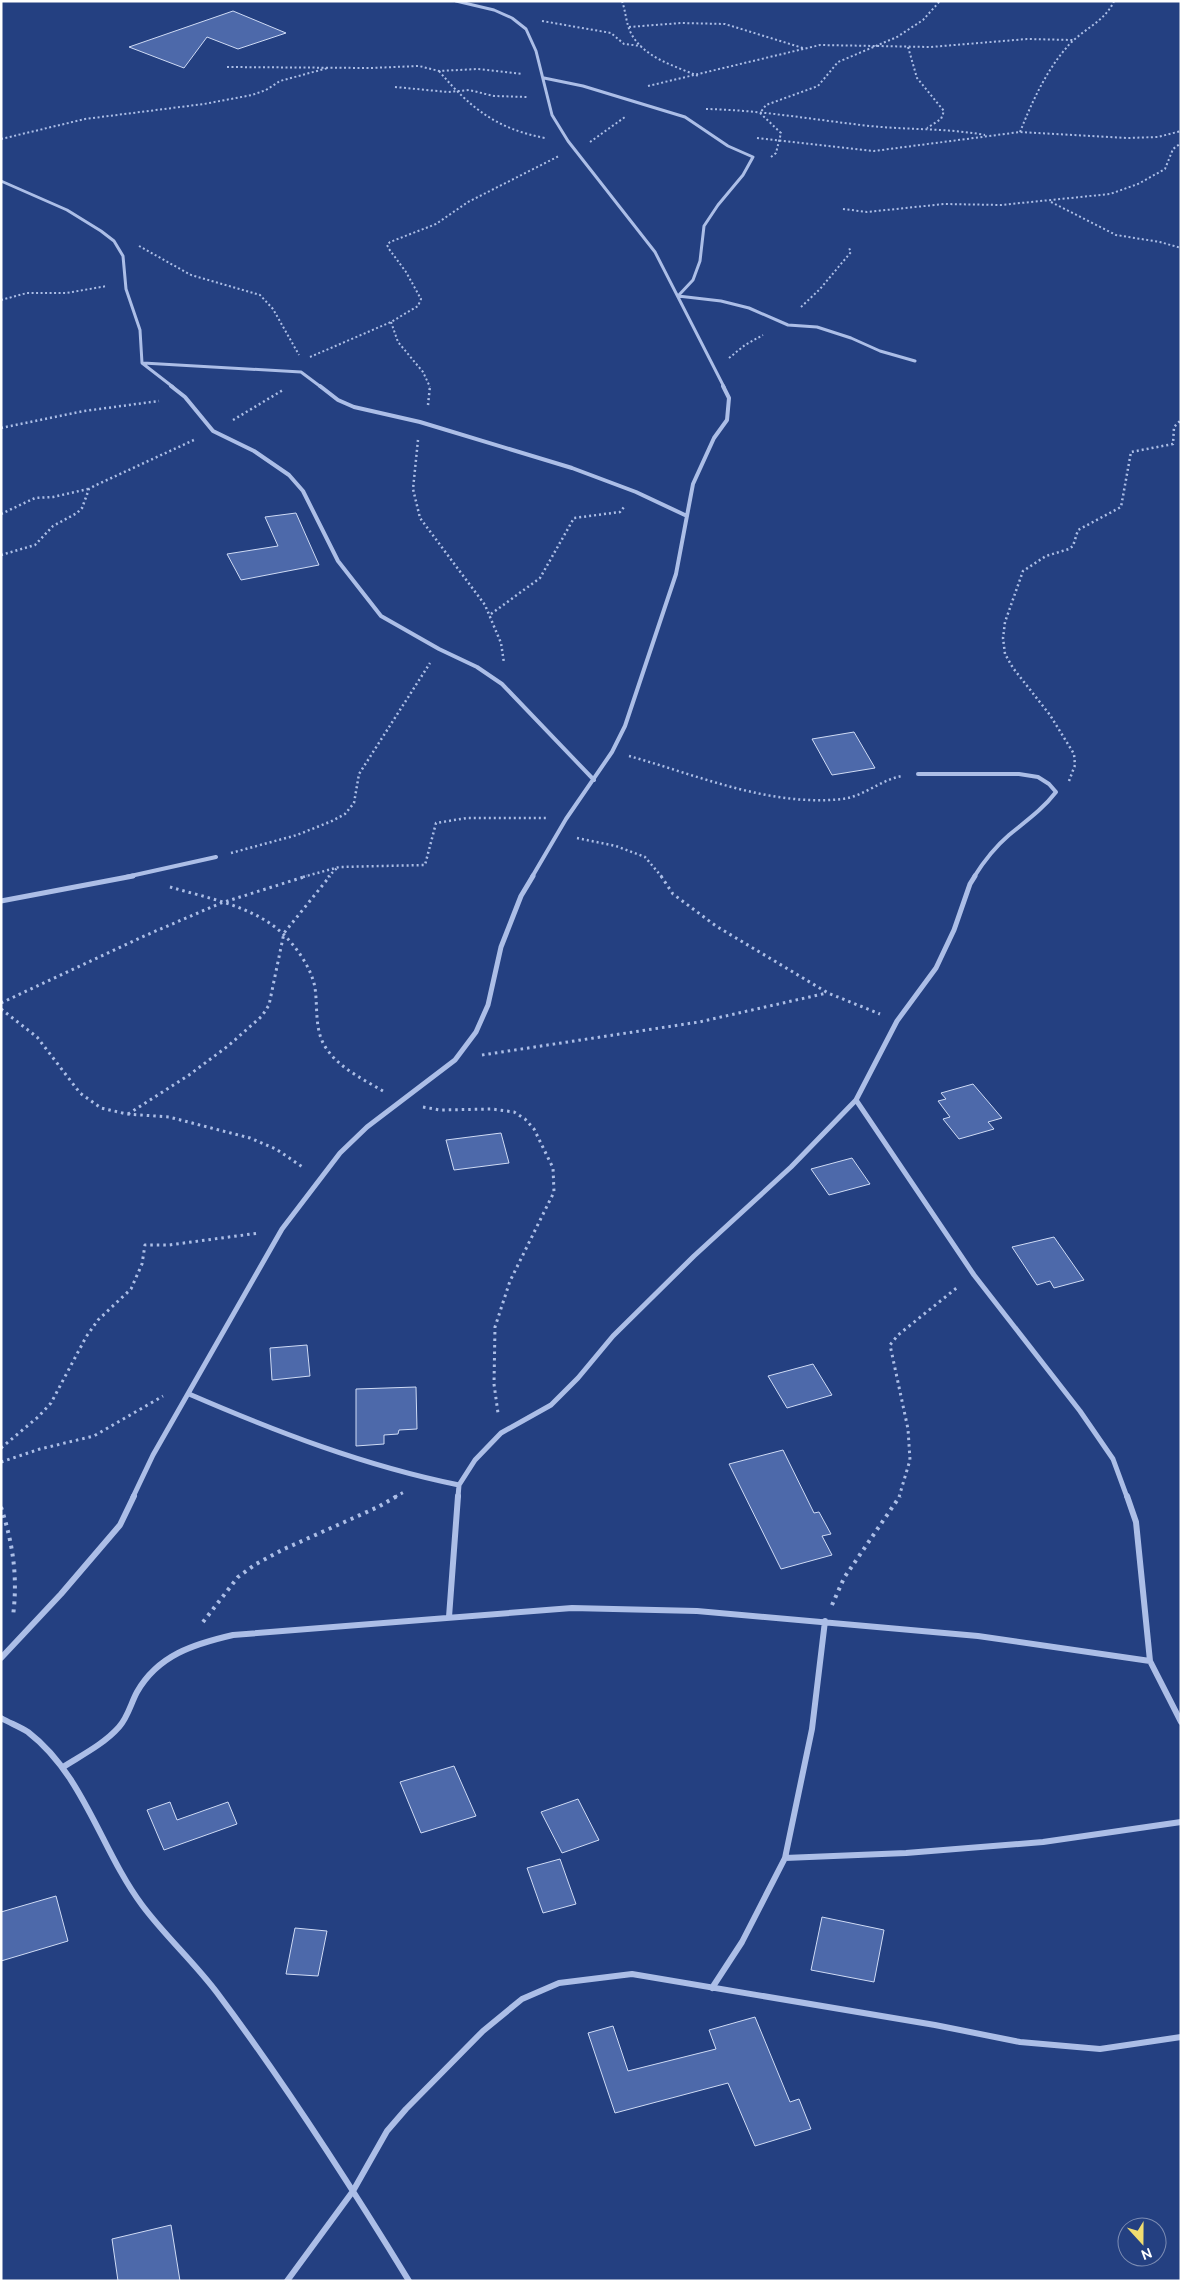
<svg xmlns="http://www.w3.org/2000/svg" width="1182" height="2282" font-family="Ubuntu,sans-serif">
  <style>
    .building { fill: #4d69aa; stroke: #cfdbf5 }
    .lines { fill: none; stroke-linecap: round; stroke-linejoin: round }
    .path-far3 { stroke: #acbee7; stroke-width: 2; stroke-dasharray: 2 2.5; stroke-linecap: butt }
    .path-far2 { stroke: #acbee7; stroke-width: 2.5; stroke-dasharray: 2 3; stroke-linecap: butt }
    .path-far1 { stroke: #acbee7; stroke-width: 3; stroke-dasharray: 2.5 4; stroke-linecap: butt }
    .path { stroke: #acbee7; stroke-width: 4; stroke-dasharray: 3 5; stroke-linecap: butt }
    .minor-far3 { stroke: #acbee7; stroke-width: 3 }
    .minor-far2 { stroke: #acbee7; stroke-width: 4 }
    .minor-far1 { stroke: #acbee7; stroke-width: 5 }
    .minor { stroke: #acbee7; stroke-width: 6 }
  </style>
  <rect width="100%" height="100%" fill="#244081"/>
  <path class="building" d="M233 11 286 33 238 49 207 37 184 68 129 47Z
    M296 513 319 565 241 580 227 554 278 546 265 517Z
    M854 732 875 768 832 775 812 739Z
    M973 1084 1002 1118 988 1122 994 1129 959 1139 943 1119 950 1117 938 1101 946 1099 941 1093Z
    M501 1133 509 1163 454 1170 446 1140Z
    M852 1158 870 1184 829 1195 811 1169Z
    M1054 1237 1084 1280 1054 1288 1050 1281 1037 1285 1012 1247Z
    M307 1345 310 1376 272 1380 270 1348Z
    M813 1364 832 1395 787 1408 768 1376Z
    M416 1387 417 1429 399 1430 398 1434 384 1435V1444L356 1446V1389Z
    M783 1450 814 1513 819 1512 831 1534 822 1536 832 1555 781 1569 729 1464Z
    M454 1766 476 1816 421 1833 400 1782Z
    M578 1799 599 1840 562 1853 541 1812Z
    M170 1802 177 1820 228 1802 237 1824 164 1850 147 1810Z
    M560 1859 576 1904 543 1913 527 1868Z
    M56 1896 68 1941 1 1961V1912Z
    M822 1917 884 1930 874 1982 811 1970Z
    M295 1928 327 1931 318 1976 286 1974Z
    M755 2017 790 2102 799 2099 811 2129 755 2146 728 2083 615 2113 588 2033 613 2026 628 2071 716 2049 709 2030Z
    M171 2225 180 2281H118L112 2239Z"/>
  <g class="lines">
    <path class="path-far3" d="M622 1C626 12 626 25 632 35 645 58 675 66 698 76
      M542 21 611 33 624 44 641 46
      M629 27 681 23 725 24 803 48
      M908 47 917 78 944 111 941 119 927 128
      M227 67 370 68 419 66 439 71 478 69 523 74
      M439 71C470 108 497 129 545 138
      M648 86 820 45 931 47 1027 39 1073 40
      M395 87 448 92 469 90 494 96 528 97
      M706 109C761 110 815 120 870 126 909 130 947 128 985 135
      M1020 132C1032 102 1046 71 1067 47 1081 30 1105 22 1114 1
      M757 138 874 151 1020 132 1127 138 1158 137 1181 131
      M1 139 85 119 204 104 252 95 266 90 280 81 328 68
      M590 142 625 117
      M771 157 776 153 781 133 760 113 766 105 818 86 838 62 897 37 923 20 940 1
      M1051 202 1116 235 1160 242 1181 248
      M843 209 867 212 944 204 1001 205 1110 194 1138 184 1165 169 1173 149 1181 143
      M139 246 191 275 260 295 273 309 299 355
      M1 300 27 293H66L107 286
      M801 307 820 289 851 252 849 248
      M391 322 398 342 423 372 430 387
      M310 357 391 322 418 306 421 299 406 272 389 249 387 245 390 242 436 224 468 202 559 156
      M729 358 745 345 763 335"/>
    <path class="path-far2" d="M428 405 430 386
      M233 420 283 390
      M1 428 84 411 159 401
      M418 440 413 489 420 518 485 605 501 643 504 663
      M1 514 35 498 53 497 88 489
      M1 555 35 545 53 526 77 513 82 508 89 489 94 486 196 439
      M491 614 540 578 574 518 620 512 624 507
      M629 756C697 775 770 807 842 799 863 797 880 780 902 776
      M1069 781 1075 765 1074 754 1050 715 1013 668 1005 654 1003 638 1005 622 1023 571 1046 556 1069 549 1073 546 1078 530 1121 507 1131 452 1173 444 1174 427 1181 420
      M577 838 616 846 645 857 662 877
      M231 853 297 835 332 821 345 814 354 803 359 774 430 663
      M303 877 339 867 425 865 436 823 467 818H546
      M328 877 338 867"/>
    <path class="path-far1" d="M661 876 673 894 716 926 828 993 880 1014
      M170 887C207 898 253 906 282 933 296 946 312 969 315 988 318 1008 314 1030 326 1048 339 1068 363 1079 383 1091
      M1 1003 142 937 221 903 307 876
      M1 1009 37 1037 80 1093 101 1108 127 1114 169 1117 250 1138 276 1149 304 1168
      M482 1055 699 1022 827 993
      M423 1107 440 1110 492 1109 514 1112 525 1119 534 1129 553 1168 554 1192 510 1281 495 1327 494 1384 498 1413
      M128 1114 189 1075 228 1046 262 1016 269 1005 284 933 330 876
      M1 1448 38 1417 51 1403 86 1337 98 1320 131 1289 142 1264 145 1245H169L259 1233
      M1 1462 40 1449 94 1436 163 1396
      M395 1497 404 1492
      M899 1497 910 1460 908 1429 890 1345 898 1335 959 1286"/>
    <path class="path" d="M1 1507C13 1544 18 1577 13 1616
      M832 1605 844 1578 900 1496
      M203 1622 238 1577 256 1564 284 1549 378 1507 397 1496"/>
    <path class="minor-far3" d="M456 1 494 10 512 18 526 29 536 51 552 115 568 141 655 252 724 387
      M544 78 583 86 685 117 728 146 753 157 743 175 718 205 704 226 700 261 693 280 678 296 721 301 749 308 788 325 817 327 851 338 880 351 915 361
      M1 181 67 210 101 231 114 241 123 256 126 289 140 330 142 363 173 387
      M143 363 301 372 321 387"/>
    <path class="minor-far2" d="M171 386 185 397 213 431 254 451 289 475 303 491 338 561 381 616 439 649 477 667 502 684 594 780
      M320 386 338 400 354 407 420 422 572 468 636 492 687 516
      M918 774H1019L1038 777 1049 784 1056 792C1043 809 1026 821 1009 835 995 847 984 861 974 877
      M126 877 216 857
      M532 877 566 819 612 752 625 726 676 574 693 484 714 438 727 420 729 398 723 386"/>
    <path class="minor-far1" d="M1 901 133 876
      M856 1100 974 1275 1080 1411 1113 1459 1127 1497
      M189 1394C277 1432 365 1466 459 1485
      M133 1497 153 1455 282 1229 340 1153 367 1127 455 1060 476 1032 488 1005 501 947 521 896 533 876
      M458 1497 459 1485 475 1460 501 1433 551 1405 578 1378 613 1336 694 1256 791 1167 856 1100 897 1021 936 968 954 930 970 884 975 876"/>
    <path class="minor" d="M1127 1496 1136 1522 1150 1661 1181 1722
      M449 1617 458 1496
      M1 1658 61 1594 120 1525 134 1496
      M1 1718C10 1723 20 1727 28 1732 84 1775 101 1850 142 1905 165 1936 195 1963 218 1994 287 2086 349 2183 409 2281
      M63 1767C82 1755 104 1744 119 1727 128 1717 131 1703 137 1692 158 1655 194 1644 233 1635L572 1608 697 1611 978 1636 1150 1661
      M785 1858 906 1853 1043 1842 1181 1822
      M712 1988 742 1942 785 1858 812 1729 825 1621
      M287 2281 353 2191 387 2131 406 2109 483 2031 522 1999 559 1983 632 1974 935 2025 1020 2042 1100 2049 1181 2037"/>
  </g>
  <rect width="1182" height="2282" fill="none" stroke="#ffffff" stroke-width="5"/>
  <g transform="translate(1142 2242) rotate(159)"><circle r="24" fill="#244081" stroke="#7c8cb3"/>
  <path d="M0-4L9 19L0 12L-9 19Z" fill="#f1dd70"/>
  <text y="-8" font-size="14" font-weight="bold" text-anchor="middle" fill="#ffffff">N</text>
  </g>
</svg>
